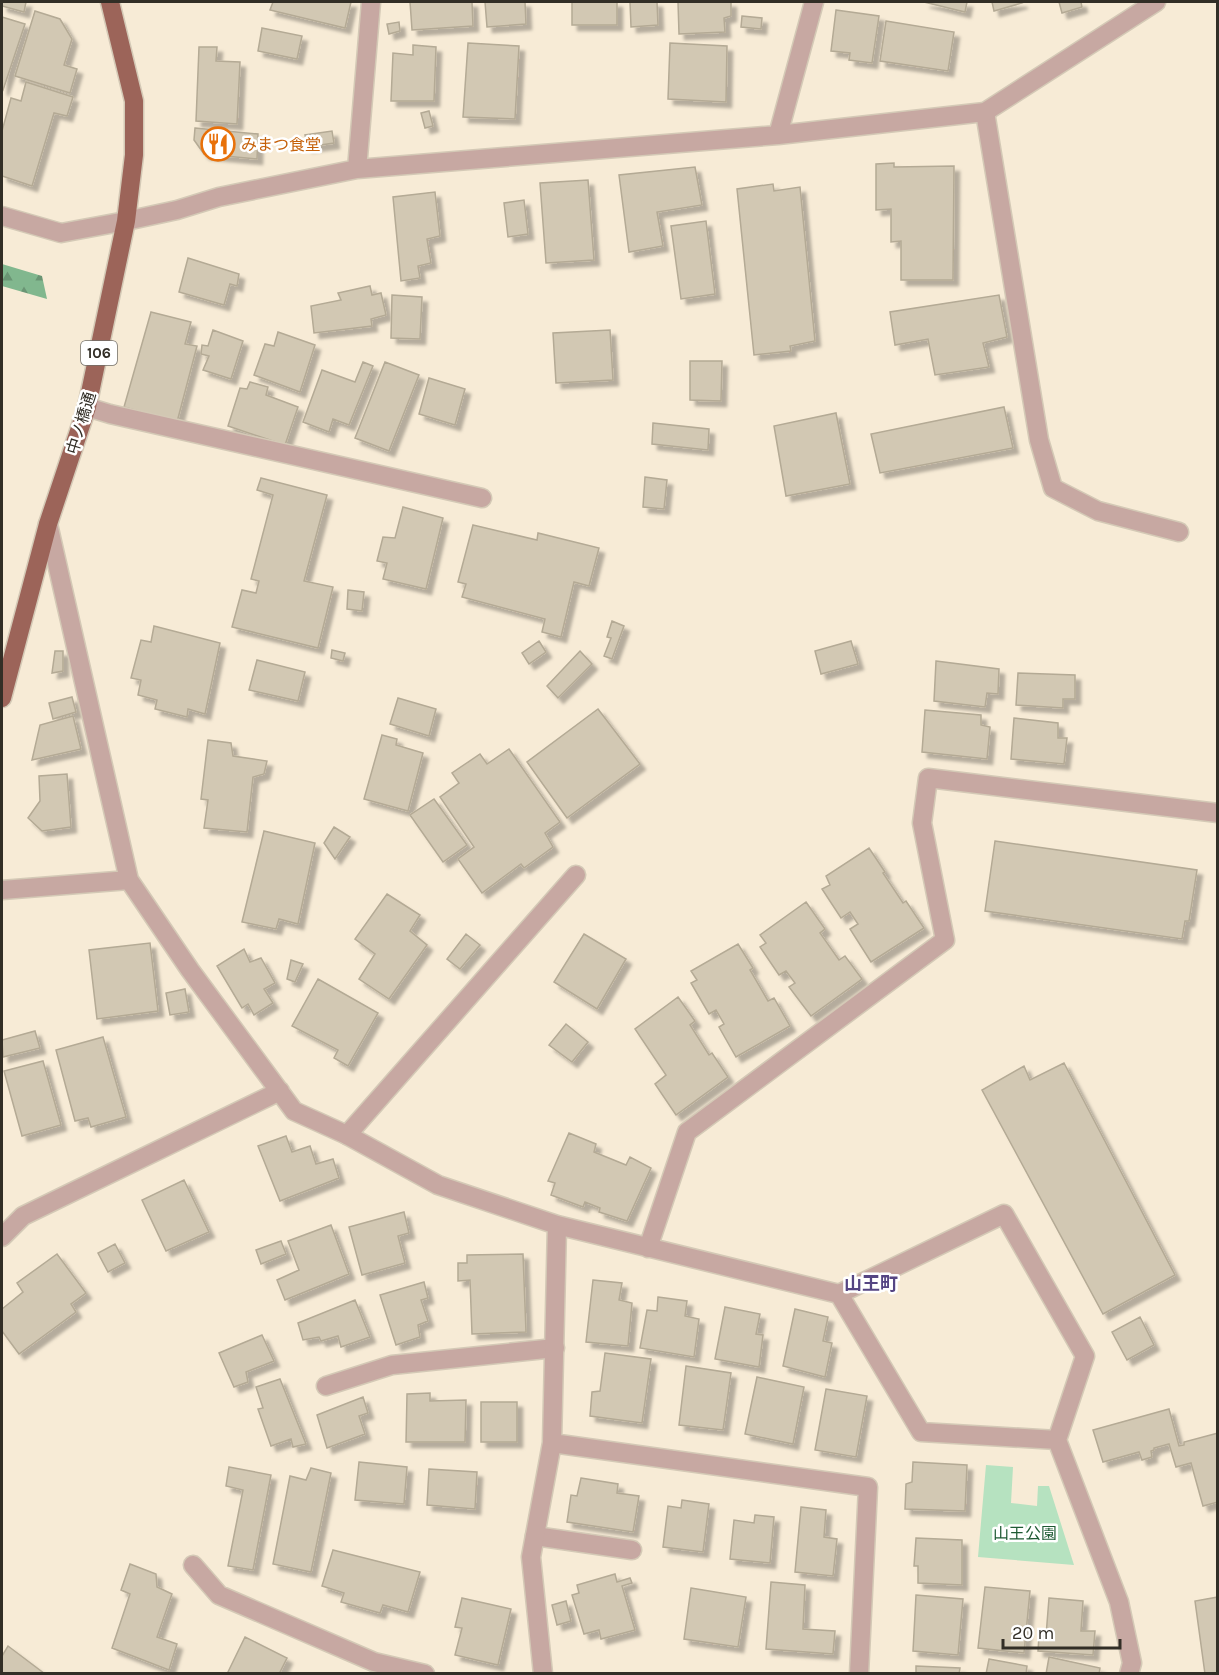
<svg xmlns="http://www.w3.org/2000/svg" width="1219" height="1675" font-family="Karla,'Noto Sans JP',sans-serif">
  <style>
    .forest { fill: url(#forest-firs) }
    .park { fill: #b6e2c0 }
    .building { fill: #d2c8b3; stroke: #b4aa95; stroke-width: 1.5; filter: url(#shadow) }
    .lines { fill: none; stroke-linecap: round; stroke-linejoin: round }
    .service-casing { stroke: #d4c9b6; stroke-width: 21 }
    .minor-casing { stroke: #d4c9b6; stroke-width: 21 }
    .tertiary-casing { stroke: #d4c9b6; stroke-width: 21 }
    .trunk-casing { stroke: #d4c9b6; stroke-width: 21 }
    .service { stroke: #c7a8a2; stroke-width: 18 }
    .minor { stroke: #c7a8a2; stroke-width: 18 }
    .tertiary { stroke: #c7a8a2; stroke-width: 18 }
    .trunk { stroke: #9c6459; stroke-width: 18 }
    .labels { text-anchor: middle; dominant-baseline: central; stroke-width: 5; stroke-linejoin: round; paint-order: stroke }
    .shield { fill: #fff; stroke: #706d67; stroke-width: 1.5 }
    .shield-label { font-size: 15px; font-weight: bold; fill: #322e26 }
    .food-label { font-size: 16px; fill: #c56008; stroke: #fff; text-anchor: start }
    .street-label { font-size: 16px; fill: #322e26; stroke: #fff }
    .park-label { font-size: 16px; fill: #1e5a33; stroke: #fff }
    .neighbourhood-label { font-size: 18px; font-weight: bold; fill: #554583; stroke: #fff }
  </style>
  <defs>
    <pattern id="forest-firs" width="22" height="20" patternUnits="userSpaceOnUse" patternTransform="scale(1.5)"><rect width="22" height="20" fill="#81b78e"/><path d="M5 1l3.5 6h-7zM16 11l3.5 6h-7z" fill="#6a9574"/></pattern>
    <filter id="shadow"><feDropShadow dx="5.5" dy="5.5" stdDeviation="1.5" flood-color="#0004"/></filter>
  </defs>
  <rect width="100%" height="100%" fill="#f7ebd6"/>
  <path class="forest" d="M2 264 42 276 47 299 2 286Z"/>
  <path class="park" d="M986 1465 1013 1467 1011 1503 1037 1506 1038 1486H1049L1074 1565 978 1557Z"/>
  <path class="building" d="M2 2H26L24 12 2 6Z
    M273 2H351L345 28 270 10Z
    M410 2H472L473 26 412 30Z
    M485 2H525L526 24 487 27Z
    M572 2H617V25H572Z
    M630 2H657L658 25 631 27Z
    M678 2H731V16L724 18 725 32 679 34Z
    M924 2H967L965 12Z
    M992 2H1021L1022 3 994 11Z
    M1059 2H1081L1082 7 1062 13Z
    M836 10 879 16 872 63 849 60 850 53 831 51Z
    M35 11 60 19 72 39 64 65 77 69 70 93 15 76Z
    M742 16 762 18 761 29 741 27Z
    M2 17 25 24 3 90 2 89Z
    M886 21 954 32 948 71 880 61Z
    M399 22 400 31 389 34 387 24Z
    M262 28 302 36 297 59 258 51Z
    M468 43 519 46 515 119 463 117Z
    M670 43 727 46 726 102 668 99Z
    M413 45 436 47 434 101H391L393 53 413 55Z
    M199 47H217L216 61 240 62 237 124 196 121Z
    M26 82 73 97 67 116 54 113 32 186 2 176V131L11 98 21 101Z
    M429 111 433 126 425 128 421 113Z
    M195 128 258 134 257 159 204 154 194 140Z
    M332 131 334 143 307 147 305 135Z
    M894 163V167L954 166 953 280H901V241L891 242V209L876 210V164Z
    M695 167 702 205 657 212 663 246 629 252 619 175Z
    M588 180 594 260 546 263 540 183Z
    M773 184 774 191 800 187 815 341 790 346 791 351 754 355 737 189Z
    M435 192 440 236 427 239 431 263 418 266 420 278 401 281 393 197Z
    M524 200 528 234 508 237 504 203Z
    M706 221 715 294 681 299 671 226Z
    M188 258 239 274 237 286 230 284 224 305 179 292Z
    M370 286 372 295 381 293 386 315 371 319 372 326 314 333 311 306 341 300 338 293Z
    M392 295 422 297 420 339 391 338Z
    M999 295 1007 337 983 343 989 367 935 375 928 339 895 345 890 312Z
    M151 312 191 322 185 344 197 346 177 422 124 407Z
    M213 330 243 341 231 379 203 370 209 356 201 354 202 345 208 346Z
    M610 330 613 380 556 383 553 333Z
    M278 332 315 345 300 392 254 375 265 344 274 346Z
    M690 361H722L721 401 690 400Z
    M363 362 373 366 349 425 333 419 329 432 303 422 322 370 355 382Z
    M385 362 419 375 389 451 355 438Z
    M429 378 465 389 455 425 419 414Z
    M250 382 268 387 266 395 298 407 285 445 228 426 240 388 247 389Z
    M1004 407 1013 448 880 473 871 434Z
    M836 413 850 484 786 496 774 426Z
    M653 423 709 429 708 450 652 444Z
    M645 477 667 480 664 509 643 507Z
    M261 478 327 495 304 581 333 587 318 648 232 627 242 590 256 593 259 581 251 579 273 495 257 490Z
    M403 507 443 518 426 589 383 579 387 563 377 561 383 537 395 538Z
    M473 525 537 540 538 533 599 548 589 586 574 582 561 637 542 632 545 619 462 597 466 584 458 582Z
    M348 590 364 592 362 611 347 609Z
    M612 621 624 626 612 659 604 656 611 638 607 637Z
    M154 626 220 643 205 714 188 709 187 717 155 709 157 700 138 695 141 680 131 678 141 640 151 642Z
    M539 641 546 652 529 664 522 653Z
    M851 641 858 664 821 674 815 651Z
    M332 650 345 653 343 661 331 658Z
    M55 651H63V671L52 673Z
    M580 651 592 664 558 698 547 686Z
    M257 660 305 672 298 701 249 690Z
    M936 661 999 669 998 694 987 693 985 707 934 701Z
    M1018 673 1075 675V699H1063V708L1016 705Z
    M72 697 76 712 53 719 49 703Z
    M398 698 436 709 429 736 390 724Z
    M598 709 640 764 567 818 527 762Z
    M925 710 981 715V725L990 727 987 759 922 752Z
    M73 716 81 749 32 760 40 725Z
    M1014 718 1058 723V738H1067L1064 764 1011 759Z
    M382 735 397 739 396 745 423 753 408 811 364 799Z
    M208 740 231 743 233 756 267 761 264 774 253 777 247 832 204 828 208 800 201 799Z
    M509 749 560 822 545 833 553 847 524 868 521 864 482 893 458 859 474 847 440 797 459 783 452 773 480 754 487 764Z
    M67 774 71 827 42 831 28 818 40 801 39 776Z
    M434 799 467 845 443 862 410 815Z
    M334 827 350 837 335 859 324 843Z
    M264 831 315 843 298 924 279 919 276 929 242 922Z
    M995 841 1197 870 1189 921H1185L1182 939 985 911Z
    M869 848 885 872 883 873 903 903 906 901 924 928 871 962 850 929 858 924 850 912 841 918 822 889 830 885 826 876Z
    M387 894 420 915 410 931 427 945 389 999 359 979 375 954 355 939Z
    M806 902 825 929 820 933 839 960 845 956 862 979 811 1016 789 987 795 983 786 971 779 975 760 947 766 943 760 935Z
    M466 934 480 945 460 969 447 959Z
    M584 934 626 959 597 1009 554 982Z
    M150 943 158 1011 97 1019 89 950Z
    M738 944 753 968 750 970 768 1001 774 998 790 1026 736 1057 719 1027 724 1024 716 1010 709 1014 691 983 697 980 691 971Z
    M244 949 250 962 261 958 275 983 264 989 273 1003 254 1015 248 1004 242 1008 217 966Z
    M291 960 303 964 295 982 287 979Z
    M318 979 378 1013 348 1066 334 1058 338 1050 292 1026Z
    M185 989 189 1012 170 1015 166 993Z
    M678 997 695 1021 690 1025 709 1055 712 1053 728 1077 676 1115 655 1084 666 1075 635 1029Z
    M566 1024 588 1042 572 1062 549 1045Z
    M35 1031 40 1048 3 1057 2 1040Z
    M103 1037 126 1117 91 1127 88 1118 75 1121 56 1050Z
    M43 1061 61 1125 22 1136 4 1071Z
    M1064 1063 1175 1275 1103 1314 982 1090 1024 1066 1030 1080Z
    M569 1133 596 1144 594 1152 626 1165 630 1157 651 1168 627 1221 599 1212 600 1208 585 1202 583 1207 551 1195 555 1183 548 1181Z
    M286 1136 292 1152 310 1146 316 1164 333 1159 339 1178 280 1201 258 1146Z
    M184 1180 209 1232 166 1251 142 1200Z
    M404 1212 409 1233 398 1236 405 1263 362 1275 349 1227Z
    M331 1225 349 1274 285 1300 277 1280 299 1270 288 1241Z
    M281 1241 286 1254 261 1264 256 1250Z
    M115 1244 125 1263 108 1272 98 1253Z
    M57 1254 86 1293 71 1304 76 1312 19 1354 2 1331V1309L23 1292 17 1283Z
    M523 1254 526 1332 472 1334 470 1280 458 1281V1263H467V1255Z
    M593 1280 622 1283 619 1300 632 1303 628 1346 586 1342Z
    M424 1282 428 1298 421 1300 428 1321 418 1325 420 1337 396 1345 380 1295Z
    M658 1297 687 1301 685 1316 699 1319 694 1357 640 1348 647 1310 657 1311Z
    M355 1300 370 1337 341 1347 338 1336 321 1341 319 1337 303 1340 298 1323Z
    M725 1307 760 1314 756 1334 763 1335 759 1367 715 1359Z
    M795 1309 828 1317 823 1341 832 1343 825 1377 783 1366Z
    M1140 1317 1154 1345 1127 1360 1112 1332Z
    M262 1335 274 1361 246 1372 248 1382 234 1387 219 1353Z
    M605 1353 651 1359 642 1423 590 1416 592 1392 600 1391Z
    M686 1366 731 1373 723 1430 679 1425Z
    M757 1377 804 1387 793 1444 745 1434Z
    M280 1379 306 1444 293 1447 291 1439 271 1446 258 1409 263 1408 256 1387Z
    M826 1389 867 1396 856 1457 815 1450Z
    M430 1393V1401L466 1400 465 1442H406L407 1394Z
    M363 1397 368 1413 359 1416 365 1434 327 1448 317 1415Z
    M481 1402H517V1442H481Z
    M1169 1409 1179 1446 1184 1445V1442L1218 1433V1502L1203 1506 1191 1463 1176 1467 1169 1444 1154 1448V1450L1151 1451 1152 1457 1142 1460 1139 1452 1103 1462 1093 1430Z
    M359 1462 407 1467 404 1504 355 1500Z
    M913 1462 967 1465 965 1511 905 1509 906 1484 912 1482Z
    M229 1467 271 1475 253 1570 228 1566 243 1490 226 1486Z
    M311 1468 331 1473 311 1572 273 1564 290 1476 306 1480Z
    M429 1469 477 1472 475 1509 427 1505Z
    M581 1478 618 1484 617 1493 639 1496 633 1532 567 1522 571 1495 577 1496Z
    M682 1500 709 1504 703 1552 663 1547 668 1506 681 1508Z
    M801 1507 826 1510 824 1537 837 1539 833 1576 795 1572Z
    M755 1515 774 1517 770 1563 730 1559 734 1520 754 1523Z
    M916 1538 962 1540V1585L918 1583V1566H914Z
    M333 1550 420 1572 408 1612 383 1605 380 1613 341 1602 344 1593 322 1586Z
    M130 1564 156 1574 157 1587 172 1594 157 1637 177 1644 169 1670 112 1648 130 1594 121 1590Z
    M615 1574 617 1582 630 1578 632 1583 622 1586 635 1630 601 1639 599 1630 584 1634 572 1595 579 1593 577 1585Z
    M771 1582 805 1585 803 1629 835 1631 833 1654 766 1649Z
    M985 1587 1030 1591 1024 1653 978 1648Z
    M691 1588 746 1597 738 1647 684 1639Z
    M916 1595 963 1599 958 1655 913 1651Z
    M1218 1597V1674H1205L1195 1601Z
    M462 1598 511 1609 498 1665 455 1655 462 1628 455 1627Z
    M1049 1598 1083 1601 1081 1631H1095L1093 1655 1038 1651 1039 1636H1046Z
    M566 1601 571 1621 557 1625 552 1605Z
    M245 1637 287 1658 279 1674H227Z
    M8 1646 45 1674H2V1656Z
    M1049 1657 1100 1668 1099 1674H1046Z
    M989 1659 1027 1666 1026 1674H986Z
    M916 1666 960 1668 959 1674H916Z"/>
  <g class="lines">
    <defs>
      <path id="service" d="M985 112 1039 440 1053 488 1098 511 1179 532
        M347 1135 576 875
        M326 1386 392 1365 555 1348
        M535 1536 632 1550"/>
      <path id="minor" d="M778 135 814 2
        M357 169 371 2
        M126 221 177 210 219 197 357 169 778 135 985 112 1156 2
        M87 407 110 414 482 498
        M48 524 129 880 190 970 294 1111 347 1135 438 1185 557 1225 839 1294 921 1432 1057 1440 1119 1602 1132 1663 1129 1674
        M2 890 129 880
        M2 1237 23 1216 280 1091
        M648 1248 687 1132 945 940 922 823 928 778 1218 813
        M839 1294 1004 1214 1085 1356 1057 1440
        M552 1443 868 1487 859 1674
        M193 1565 219 1595 374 1662 425 1674
        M543 1674 531 1557 552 1443 557 1225"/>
      <path id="tertiary" d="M2 216 61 233 126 221"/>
      <path id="trunk" d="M2 698 48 524 87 407 126 221 134 155V101L110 2"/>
    </defs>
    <use href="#service" class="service-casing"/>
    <use href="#minor" class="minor-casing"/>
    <use href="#tertiary" class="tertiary-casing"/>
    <use href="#trunk" class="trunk-casing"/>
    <use href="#service" class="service"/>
    <use href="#minor" class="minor"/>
    <use href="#tertiary" class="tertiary"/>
    <use href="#trunk" class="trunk"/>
  </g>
  <defs>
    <symbol id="restaurant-ring" viewBox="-11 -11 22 22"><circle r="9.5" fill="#fff" stroke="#e8710a" stroke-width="1.5"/><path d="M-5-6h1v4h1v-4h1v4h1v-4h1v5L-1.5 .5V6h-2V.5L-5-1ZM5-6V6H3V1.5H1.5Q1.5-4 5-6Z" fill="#e8710a"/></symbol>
  </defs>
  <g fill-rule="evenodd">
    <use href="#restaurant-ring" x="199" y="125" width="38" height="38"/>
  </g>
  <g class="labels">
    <rect class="shield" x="81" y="341" width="36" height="24" rx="4.5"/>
    <g class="shield-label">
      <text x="99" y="353">106</text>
    </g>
    <g class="food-label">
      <text x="241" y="144">みまつ食堂</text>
    </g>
    <g class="street-label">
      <text transform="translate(81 423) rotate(-73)">中ノ橋通</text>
    </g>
    <g class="park-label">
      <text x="1025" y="1533">山王公園</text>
    </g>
    <g class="neighbourhood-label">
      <text x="871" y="1284">山王町</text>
    </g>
  </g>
  <rect width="1219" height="1675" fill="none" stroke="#322e26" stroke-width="6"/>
  <path d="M1003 1639v9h117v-9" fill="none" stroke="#322e26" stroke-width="3"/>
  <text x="1012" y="1639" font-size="18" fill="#322e26" stroke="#ffffff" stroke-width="4.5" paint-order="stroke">20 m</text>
</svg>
